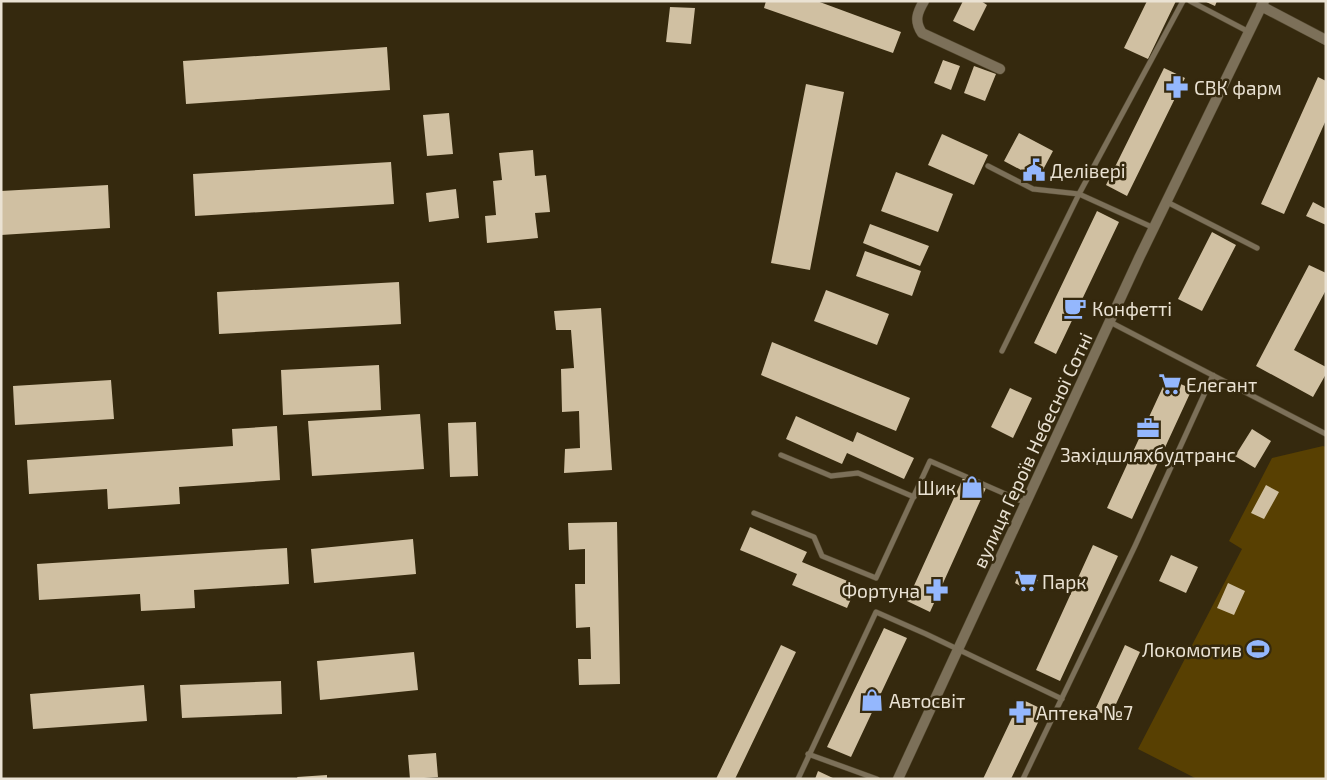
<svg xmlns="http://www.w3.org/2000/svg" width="1327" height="780" font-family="'Exo 2',sans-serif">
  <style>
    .green { fill: #584002 }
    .building { fill: #d0c0a2 }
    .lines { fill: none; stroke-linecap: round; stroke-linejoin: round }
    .lane-casing { stroke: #52472e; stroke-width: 6 }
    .street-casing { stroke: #52472e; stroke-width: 11 }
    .lane { stroke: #7c7059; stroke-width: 5 }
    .street { stroke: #7c7059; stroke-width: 10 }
    .labels { text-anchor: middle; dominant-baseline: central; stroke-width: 5; stroke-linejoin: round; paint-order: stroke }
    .poi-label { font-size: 19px; fill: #eae2d3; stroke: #35290e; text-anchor: start }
    .street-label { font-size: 19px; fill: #eae2d3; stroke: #35290e }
  </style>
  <rect width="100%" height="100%" fill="#35290e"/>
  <path class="green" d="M1323 446 1326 447V779H1197L1138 749 1242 549 1229 541 1272 458Z"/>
  <path class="building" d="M766 1H817L901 32 893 53 764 8Z
    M963 1H981L987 5 974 31 953 21Z
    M1147 1H1176L1148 59 1124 48Z
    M1204 1H1217L1215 6Z
    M670 7 695 8 691 44 666 42Z
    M387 47 390 90 186 104 183 61Z
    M943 60 960 66 951 90 934 83Z
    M974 66 996 74 985 101 964 93Z
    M1164 68 1185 78 1127 196 1106 185Z
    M1318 77 1326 81V120L1284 214 1261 204Z
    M806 84 844 92 810 270 771 263Z
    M449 113 453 154 427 156 423 115Z
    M1019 133 1053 151 1038 179 1004 161Z
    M942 134 988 155 974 185 928 165Z
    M533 150 535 176 546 175 550 212 535 213 538 238 487 243 485 216 496 215 493 181 502 180 499 153Z
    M391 162 394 204 195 216 193 174Z
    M896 172 953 194 938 232 881 211Z
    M108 185 110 228 1 235V191Z
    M456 189 459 218 429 222 426 193Z
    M1313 202 1326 209V225L1306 216Z
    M1097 211 1119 222 1056 354 1034 343Z
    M870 224 929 246 920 266 863 243Z
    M1212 232 1236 245 1202 311 1178 299Z
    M865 251 921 271 912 296 856 276Z
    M1309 265 1326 273V290L1294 350 1326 367V374L1313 397 1256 366Z
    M399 282 401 324 219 334 217 292Z
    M826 290 889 314 877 345 814 321Z
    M601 308 612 470 564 473 565 449 580 448 579 411 562 412 561 369 574 368 571 330H556L554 311Z
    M772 342 910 398 896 431 761 375Z
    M379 365 381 410 283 415 281 370Z
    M1167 378 1192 389 1132 519 1107 508Z
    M111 380 114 419 15 425 13 386Z
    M1010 388 1032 398 1013 438 991 427Z
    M420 414 424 469 312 476 308 421Z
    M796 416 853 442 857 432 914 458 904 479 847 453 842 464 786 439Z
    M476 422 478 476 450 477 448 423Z
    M277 426 280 480 179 487 180 504 108 509 107 489 29 494 27 460 233 446 232 429Z
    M1252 429 1271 441 1255 468 1235 456Z
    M963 478 986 488 930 612 907 601Z
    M1266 485 1279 492 1264 519 1251 513Z
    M617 522 620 684 579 685 578 659H591L590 627 576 628 575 584H585V549L569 550 568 523Z
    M750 527 807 552 802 562 857 585 847 608 792 585 797 574 740 550Z
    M413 539 416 574 314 583 311 549Z
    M1093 545 1118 556 1060 681 1036 670Z
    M287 548 289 584 194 590 195 608 141 611 140 594 39 600 37 564Z
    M1171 555 1198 567 1186 593 1159 581Z
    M1019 573 1038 580 1030 592 1015 583Z
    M1228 583 1245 591 1234 615 1217 608Z
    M884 628 907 638 851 757 827 747Z
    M781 645 796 652 735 779H716Z
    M1125 645 1140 652 1110 717 1095 710Z
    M414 652 418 690 320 700 317 661Z
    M281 681 282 714 182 718 180 685Z
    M144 685 147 721 33 729 30 694Z
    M1021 699 1044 710 1011 779H983Z
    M436 753 438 777 410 779 408 755Z
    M818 771 835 779H815Z
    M327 775V779H298L297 777Z"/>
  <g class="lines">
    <defs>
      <path id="lane" d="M1190 1 1249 32
        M988 166 1033 189 1079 194 1154 228
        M1167 202 1257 248
        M1110 322 1326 434
        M1002 351 1079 194 1183 1
        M781 455 831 476 858 473 914 497
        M754 513 814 537 822 556 876 578 930 461 1026 503
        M808 754 877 779
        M798 779 876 612 926 634 1062 699
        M1023 779 1135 546 1213 375"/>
      <path id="street" d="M924 1C917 13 914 21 922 33L1000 69
        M1261 6 1326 40
        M898 779 1140 256 1264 1"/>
    </defs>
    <use href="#lane" class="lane-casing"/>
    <use href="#street" class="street-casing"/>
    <use href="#lane" class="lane"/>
    <use href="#street" class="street"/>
  </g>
  <defs>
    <symbol id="pharmacy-bare" viewBox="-9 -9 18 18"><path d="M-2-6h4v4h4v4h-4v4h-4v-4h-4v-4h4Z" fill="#94b7fd" stroke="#35290e" stroke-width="2.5" paint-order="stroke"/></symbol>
    <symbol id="civic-bare" viewBox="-9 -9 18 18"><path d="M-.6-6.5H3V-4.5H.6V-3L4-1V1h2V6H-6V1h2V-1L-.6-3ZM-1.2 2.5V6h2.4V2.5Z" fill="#94b7fd" stroke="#35290e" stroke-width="2.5" paint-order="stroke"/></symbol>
    <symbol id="cafe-bare" viewBox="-9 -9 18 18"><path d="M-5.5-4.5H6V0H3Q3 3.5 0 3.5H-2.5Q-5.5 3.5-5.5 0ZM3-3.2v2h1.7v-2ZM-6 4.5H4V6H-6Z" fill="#94b7fd" stroke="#35290e" stroke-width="2.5" paint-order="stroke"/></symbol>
    <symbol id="supermarket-bare" viewBox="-9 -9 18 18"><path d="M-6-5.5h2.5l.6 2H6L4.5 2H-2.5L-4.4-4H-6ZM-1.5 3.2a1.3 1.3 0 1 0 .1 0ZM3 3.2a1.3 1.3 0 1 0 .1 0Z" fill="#94b7fd" stroke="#35290e" stroke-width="2.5" paint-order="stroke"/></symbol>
    <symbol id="office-bare" viewBox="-9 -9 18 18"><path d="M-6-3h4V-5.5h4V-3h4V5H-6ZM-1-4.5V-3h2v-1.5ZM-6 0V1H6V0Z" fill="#94b7fd" stroke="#35290e" stroke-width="2.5" paint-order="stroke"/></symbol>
    <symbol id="shop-bare" viewBox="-9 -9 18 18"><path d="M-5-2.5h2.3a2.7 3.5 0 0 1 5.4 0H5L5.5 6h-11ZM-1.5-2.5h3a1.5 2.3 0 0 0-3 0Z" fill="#94b7fd" stroke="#35290e" stroke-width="2.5" paint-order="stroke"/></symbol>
    <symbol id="stadium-bare" viewBox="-9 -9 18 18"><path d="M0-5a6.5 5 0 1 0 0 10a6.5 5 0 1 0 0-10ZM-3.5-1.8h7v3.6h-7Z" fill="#94b7fd" stroke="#35290e" stroke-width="2.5" paint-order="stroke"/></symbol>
  </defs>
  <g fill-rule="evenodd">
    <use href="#pharmacy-bare" x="1161" y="71" width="32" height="32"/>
    <use href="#civic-bare" x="1018" y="154" width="32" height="32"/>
    <use href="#cafe-bare" x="1059" y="292" width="32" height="32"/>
    <use href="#supermarket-bare" x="1154" y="368" width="32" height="32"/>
    <use href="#office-bare" x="1132" y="412" width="32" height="32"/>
    <use href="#shop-bare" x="956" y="471" width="32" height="32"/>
    <use href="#supermarket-bare" x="1010" y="565" width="32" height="32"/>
    <use href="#pharmacy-bare" x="921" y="574" width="32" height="32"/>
    <use href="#stadium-bare" x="1242" y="633" width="32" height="32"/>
    <use href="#shop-bare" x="856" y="684" width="32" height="32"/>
    <use href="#pharmacy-bare" x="1004" y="696" width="32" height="32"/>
  </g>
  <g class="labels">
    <g class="poi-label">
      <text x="1194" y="87">СВК фарм</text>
      <text x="1050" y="170">Делівері</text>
      <text x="1092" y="308">Конфетті</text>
      <text x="1186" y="384">Елегант</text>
      <text x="1148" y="454" text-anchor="middle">Західшляхбудтранс</text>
      <text x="956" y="487" text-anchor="end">Шик</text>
      <text x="1042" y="581">Парк</text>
      <text x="920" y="590" text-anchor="end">Фортуна</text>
      <text x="1242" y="649" text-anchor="end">Локомотив</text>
      <text x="889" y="700">Автосвіт</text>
      <text x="1036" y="712">Аптека №7</text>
    </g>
    <g class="street-label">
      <text transform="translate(1032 450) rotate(-65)">вулиця Героїв Небесної Сотні</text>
    </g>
  </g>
  <rect width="1327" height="780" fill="none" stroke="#eae2d3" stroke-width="5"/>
</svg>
